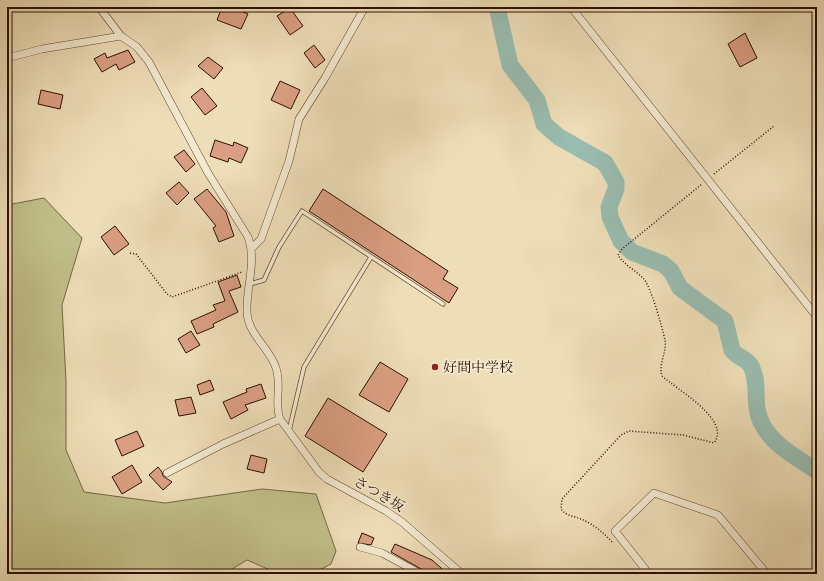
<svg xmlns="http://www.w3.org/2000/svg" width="824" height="581" font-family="Cardo,'Noto Serif JP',serif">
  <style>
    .green { fill: #c1bf89; stroke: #766744 }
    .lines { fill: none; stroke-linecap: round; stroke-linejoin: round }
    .river { stroke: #99bcb0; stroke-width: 17 }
    .building { fill: #da9f82; stroke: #2c0f00 }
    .lane-casing { stroke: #5c432e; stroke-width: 5 }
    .street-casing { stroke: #5c432e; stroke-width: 8 }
    .path { stroke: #2c0f00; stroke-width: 1.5; stroke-dasharray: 1 2; stroke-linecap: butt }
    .lane { stroke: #f4ead1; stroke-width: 3.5 }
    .street { stroke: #f4ead1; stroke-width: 7 }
    .poi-dot { fill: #8f2418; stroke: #f4ead1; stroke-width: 1.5 }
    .labels { text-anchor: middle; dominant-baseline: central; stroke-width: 3; stroke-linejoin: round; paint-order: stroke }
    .poi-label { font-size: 14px; fill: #2c0f00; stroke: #f4ead1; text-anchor: start }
    .street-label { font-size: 14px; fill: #2c0f00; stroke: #f4ead1 }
  </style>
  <rect width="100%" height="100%" fill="#eedeb8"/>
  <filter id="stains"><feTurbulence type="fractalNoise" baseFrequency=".005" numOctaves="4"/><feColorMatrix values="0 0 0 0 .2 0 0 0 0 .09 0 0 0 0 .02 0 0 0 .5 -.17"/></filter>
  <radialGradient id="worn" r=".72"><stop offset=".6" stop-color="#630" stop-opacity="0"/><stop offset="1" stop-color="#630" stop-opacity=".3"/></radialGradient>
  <path class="green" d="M44 198 82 238 62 305 66 381V450L84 492 165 503 262 489 316 494 336 551 331 564 312 574H279L247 560 224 574H7V205Z"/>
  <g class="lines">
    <path class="river" d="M497 7 510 65 537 100 544 124 559 137 605 163 616 182V189L609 207 610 217 621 241 632 252 663 264 671 271 680 288 725 321 732 350C737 358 746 357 751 366 758 380 755 393 757 408 761 439 794 456 817 471"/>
  </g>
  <path class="building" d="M222 7H232L248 14 241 29 217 20Z
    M290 8 303 26 290 35 277 16Z
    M745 33 757 58 740 67 728 44Z
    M314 45 325 60 315 68 304 53Z
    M128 50 135 62 119 70 116 64 102 72 94 59 105 53 107 58Z
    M208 57 223 68 214 79 198 66Z
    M280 81 300 90 291 109 271 100Z
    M202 88 217 106 205 115 191 97Z
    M41 90 63 95 60 109 38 104Z
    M215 140 233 146 234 142 248 148 241 163 229 158 228 162 210 156Z
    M184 150 195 164 186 172 174 157Z
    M179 182 189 193 177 205 166 193Z
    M207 189 226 212 234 236 219 242 213 228 216 226 194 199Z
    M323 189 448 271 443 279 458 288 449 303 309 211Z
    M115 226 129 244 114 255 101 237Z
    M237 275 241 287 229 291 238 312 213 324 214 327 197 334 191 321 216 310 213 305 225 301 218 282Z
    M191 331 200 345 186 353 178 339Z
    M380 362 408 379 389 412 359 395Z
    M210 380 214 390 200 395 197 385Z
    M261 384 266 398 245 405 248 410 231 419 223 402 247 392 246 389Z
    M191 397 196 413 179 416 175 400Z
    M328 398 387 434 363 472 305 436Z
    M137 431 144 446 122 456 115 440Z
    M251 455 267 459 264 473 247 469Z
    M132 465 142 482 122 494 112 477Z
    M158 467 162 472 163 476 172 482 163 490 149 475Z
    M362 533 374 538 371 545 358 543Z
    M395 544 432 560 448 574H430L391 552Z"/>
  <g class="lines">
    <defs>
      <path id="lane" d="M250 284 264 280 279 247 302 211 443 304
        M289 431 304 367 371 257"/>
      <path id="street" d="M99 7 121 36 137 47 149 62 208 173 248 237C257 262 246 286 247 312 248 335 270 348 276 368 282 385 274 403 280 419L319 472 327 479 386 511 402 522 462 574
        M571 7 817 317
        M7 58 42 49 121 36
        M252 248 261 239 289 161 299 119 325 78 365 7
        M167 473 223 444 280 419
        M360 547 382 553 421 574
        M649 574 615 531 654 493 718 515 767 574"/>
    </defs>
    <use href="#lane" class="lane-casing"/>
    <use href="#street" class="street-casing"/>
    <path class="path" d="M714 174 774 126
      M130 253 136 254 167 294 172 297 242 272
      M612 542C604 533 593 524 581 519 574 516 566 516 561 509L562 499 621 435 629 431 683 435 714 443C732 420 676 389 662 376 658 364 667 353 665 340 662 327 651 286 643 278 635 270 624 265 618 255L622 249 702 184"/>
    <use href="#lane" class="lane"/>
    <use href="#street" class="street"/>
  </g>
  <circle class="poi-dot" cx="435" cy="367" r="4"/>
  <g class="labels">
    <g class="poi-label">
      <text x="443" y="367">好間中学校</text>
    </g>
    <g class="street-label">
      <text transform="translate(379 494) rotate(30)">さつき坂</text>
    </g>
  </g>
  <rect width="824" height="581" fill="none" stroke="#eedeb8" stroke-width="24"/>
  <rect x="8" y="8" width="808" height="565" fill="none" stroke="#2c0f00" stroke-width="2"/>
  <rect x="12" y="12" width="800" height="557" fill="none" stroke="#2c0f00"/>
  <rect width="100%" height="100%" filter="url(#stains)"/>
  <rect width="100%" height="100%" fill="url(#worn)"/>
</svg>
